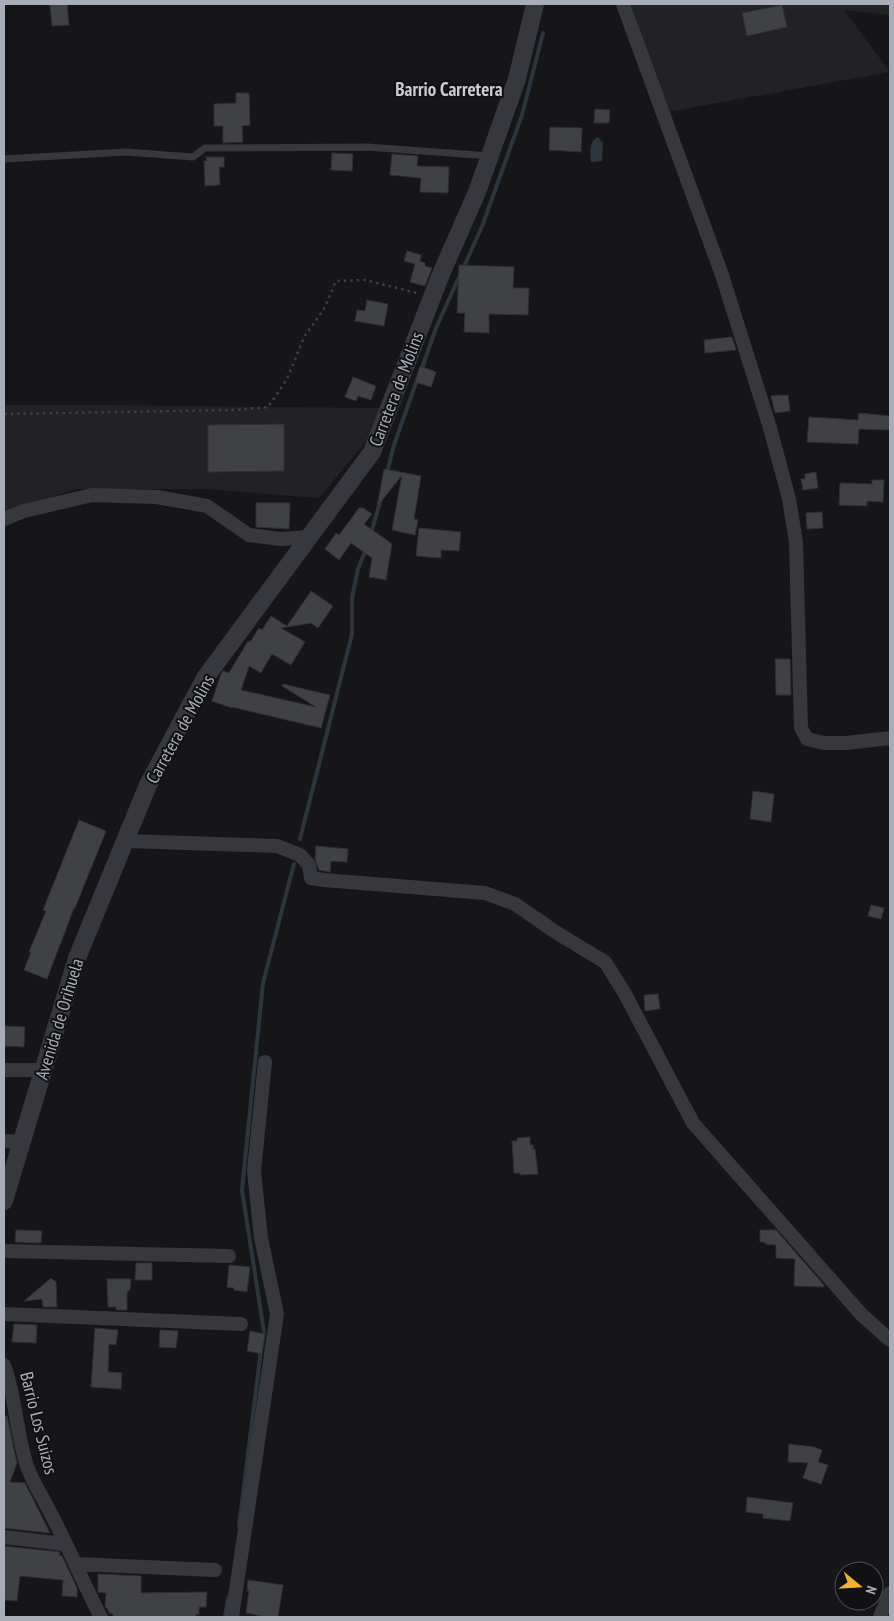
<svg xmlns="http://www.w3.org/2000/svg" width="894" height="1621" font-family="'PT Sans Narrow',sans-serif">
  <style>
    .built { fill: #222225 }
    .water { fill: #2c353c }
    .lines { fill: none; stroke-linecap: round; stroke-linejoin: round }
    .stream { stroke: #2c353c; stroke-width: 4 }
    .building { fill: #404145; stroke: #303034 }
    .path { stroke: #3d3f44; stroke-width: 2.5; stroke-dasharray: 2.5 4; stroke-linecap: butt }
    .service { stroke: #37383d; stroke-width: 7 }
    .minor { stroke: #37383d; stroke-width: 14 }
    .tertiary { stroke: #37383d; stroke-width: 18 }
    .labels { text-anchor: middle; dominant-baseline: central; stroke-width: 4; stroke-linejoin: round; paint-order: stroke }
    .street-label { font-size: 18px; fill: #a8adb8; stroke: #111113 }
    .neighbourhood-label { font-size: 19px; font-weight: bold; fill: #c9ccd4; stroke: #111113 }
  </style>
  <rect width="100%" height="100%" fill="#161618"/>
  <path class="built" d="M631 4H890V15L844 10 890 72 667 112Z
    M4 405H105L380 408 372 434 319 498 204 489H76L4 514Z"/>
  <path class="water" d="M598 137 603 143 602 161 591 162C590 153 589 140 598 137Z"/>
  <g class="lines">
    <path class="stream" d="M463 269 483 224 522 115 543 33
      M421 371 436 328 460 275
      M387 473 394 445 417 380
      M371 533 381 499
      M300 839 352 634V598L358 569 366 549
      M263 1338 264 1332 242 1190 263 983 294 864
      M239 1526 261 1350
      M225 1617 228 1598"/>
  </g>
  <path class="building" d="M50 4H67L69 25 52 26Z
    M782 5 787 27 747 36 742 13Z
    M236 93H249L250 125 242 126 243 142 223 143V126H214V104L236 103Z
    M595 109 610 110 609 123H594Z
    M550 127 582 128 581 152 549 150Z
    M332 153 353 154 352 171 331 170Z
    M392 154 418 156 417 166 449 167 448 193 420 192 421 178 390 175Z
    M206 157H224V167H219L220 185 205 186 204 161H207Z
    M407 251 421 255 420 261 425 263V266L432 268 425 286 410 282 415 264 404 261Z
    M459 265 514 267 513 288H529L528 315 489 314V333L464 332 465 313H457Z
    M367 300 388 304 384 326 355 321 357 310 365 311Z
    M732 337 736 350 705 353 704 340Z
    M420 366 436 372 431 387 415 382Z
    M353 377 376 386 371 400 358 396 356 401 345 397Z
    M788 395 790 411 775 413 771 396Z
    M859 413 890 416V430L859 429 858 444 807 442 809 417 858 420Z
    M284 424V471L208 472V425Z
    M384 469 421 476 414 519 418 520 415 535 392 530 402 475 377 507Z
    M816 472 818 488 803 490 801 479H805V474Z
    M872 480H884L883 502 867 501V506L839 505 840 483 872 484Z
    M256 503H290L289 529 256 527Z
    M359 508H363L372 514 364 524 392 544 386 580 369 577 372 558 351 543 339 560 325 549 336 533 339 535Z
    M822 512 823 528 807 529 806 513Z
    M419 528 461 532 459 551 441 550V558L416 556Z
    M311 591 333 606 318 628 311 623 281 628 305 642 291 665 272 654 261 673 249 666 241 690 316 707 282 686 283 684 330 695 321 728 232 707V708L212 701 221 674 223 671 229 673 248 641 250 642 259 628 262 630 271 616 287 626Z
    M775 659H790L791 695H776Z
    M753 791 774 794 771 822 750 819Z
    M79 820 106 831 75 908H74L47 979 24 970 31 952H29L46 911 43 910Z
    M316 846 348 849 347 862 331 861 330 872 319 870 315 859Z
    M871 905 884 908 881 919 868 916Z
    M658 994 660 1009 645 1011 644 995Z
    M4 1026 25 1027 24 1047 4 1046Z
    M530 1137V1145H533V1149H535L538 1174 520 1175V1173H514L512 1141H517V1138Z
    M16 1230 42 1231 41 1243 15 1242Z
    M760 1230H776L824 1285V1287L794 1286 795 1259 776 1258V1245L765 1244V1242H760Z
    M136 1263H152V1280H135Z
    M229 1265 250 1267 247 1292 234 1290V1288L227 1287Z
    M51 1278 56 1282 57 1307H43L42 1299 24 1301Z
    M107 1279H131L130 1290 127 1292V1310H116V1307H108Z
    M14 1324 37 1325 36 1343 12 1342Z
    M95 1328 118 1330 116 1345 109 1344 108 1372 122 1373 121 1389 91 1387Z
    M160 1330 178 1331 176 1348 159 1347Z
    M250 1331 265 1334 262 1354 247 1351Z
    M7 1416 17 1463 10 1482 25 1483 50 1533 4 1528V1417Z
    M789 1444 814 1447 822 1450 818 1462 828 1465 821 1484 803 1478 808 1463 788 1462Z
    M747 1497 793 1503 790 1521 763 1518V1514L746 1512Z
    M4 1546 60 1552 59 1555 62 1556 77 1588V1597L62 1596 63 1580 20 1576 17 1601 4 1600Z
    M98 1574 141 1576V1593L207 1592 206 1607H199V1615L196 1614V1617H113V1614L109 1613 107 1608 105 1607 106 1593 98 1592Z
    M248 1580 283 1585 278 1617H266L246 1613 249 1591H247Z"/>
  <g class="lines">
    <path class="path" d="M4 414 235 410 268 407 287 379 304 337 324 309 336 281 365 280 417 293"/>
    <path class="service" d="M4 159 126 152 193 157 205 148 367 147 490 156"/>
    <path class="minor" d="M623 4 722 275 770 428 789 499 796 542 801 728 807 739 824 743H846L890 738
      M4 519 24 511 92 495 157 497 207 506 249 535 281 539 309 537
      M125 841 277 846 300 855 309 865 311 878 324 880 485 893 515 904 557 933 605 962 624 992 693 1123 862 1315 890 1340
      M4 1070H43
      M4 1141 21 1142
      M4 1251 229 1256
      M4 1314 241 1324
      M4 1365C16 1398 16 1433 27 1466 33 1483 43 1498 51 1514 69 1548 83 1583 101 1617
      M4 1537 65 1544
      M75 1564 215 1570
      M232 1617 277 1314 261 1238 254 1171 265 1062
      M880 1617 890 1593"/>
    <path class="tertiary" d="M4 1201 77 958 148 785 205 678 372 452 441 274 477 192 517 79 535 4"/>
  </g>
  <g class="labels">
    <g class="street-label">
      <text transform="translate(396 389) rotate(-69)">Carretera de Molins</text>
      <text transform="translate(180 729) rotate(-61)">Carretera de Molins</text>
      <text transform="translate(59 1019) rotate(-73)">Avenida de Orihuela</text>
      <text transform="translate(39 1423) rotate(76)">Barrio Los Suizos</text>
    </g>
    <g class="neighbourhood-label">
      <text x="449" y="89">Barrio Carretera</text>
    </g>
  </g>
  <rect width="894" height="1621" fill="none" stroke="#a8adb8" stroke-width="10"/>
  <g transform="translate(859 1586) rotate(108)"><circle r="24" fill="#111113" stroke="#4d4f55"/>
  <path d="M0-4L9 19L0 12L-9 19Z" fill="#f2b134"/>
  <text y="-8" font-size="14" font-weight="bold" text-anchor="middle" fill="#a8adb8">N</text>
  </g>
</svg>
